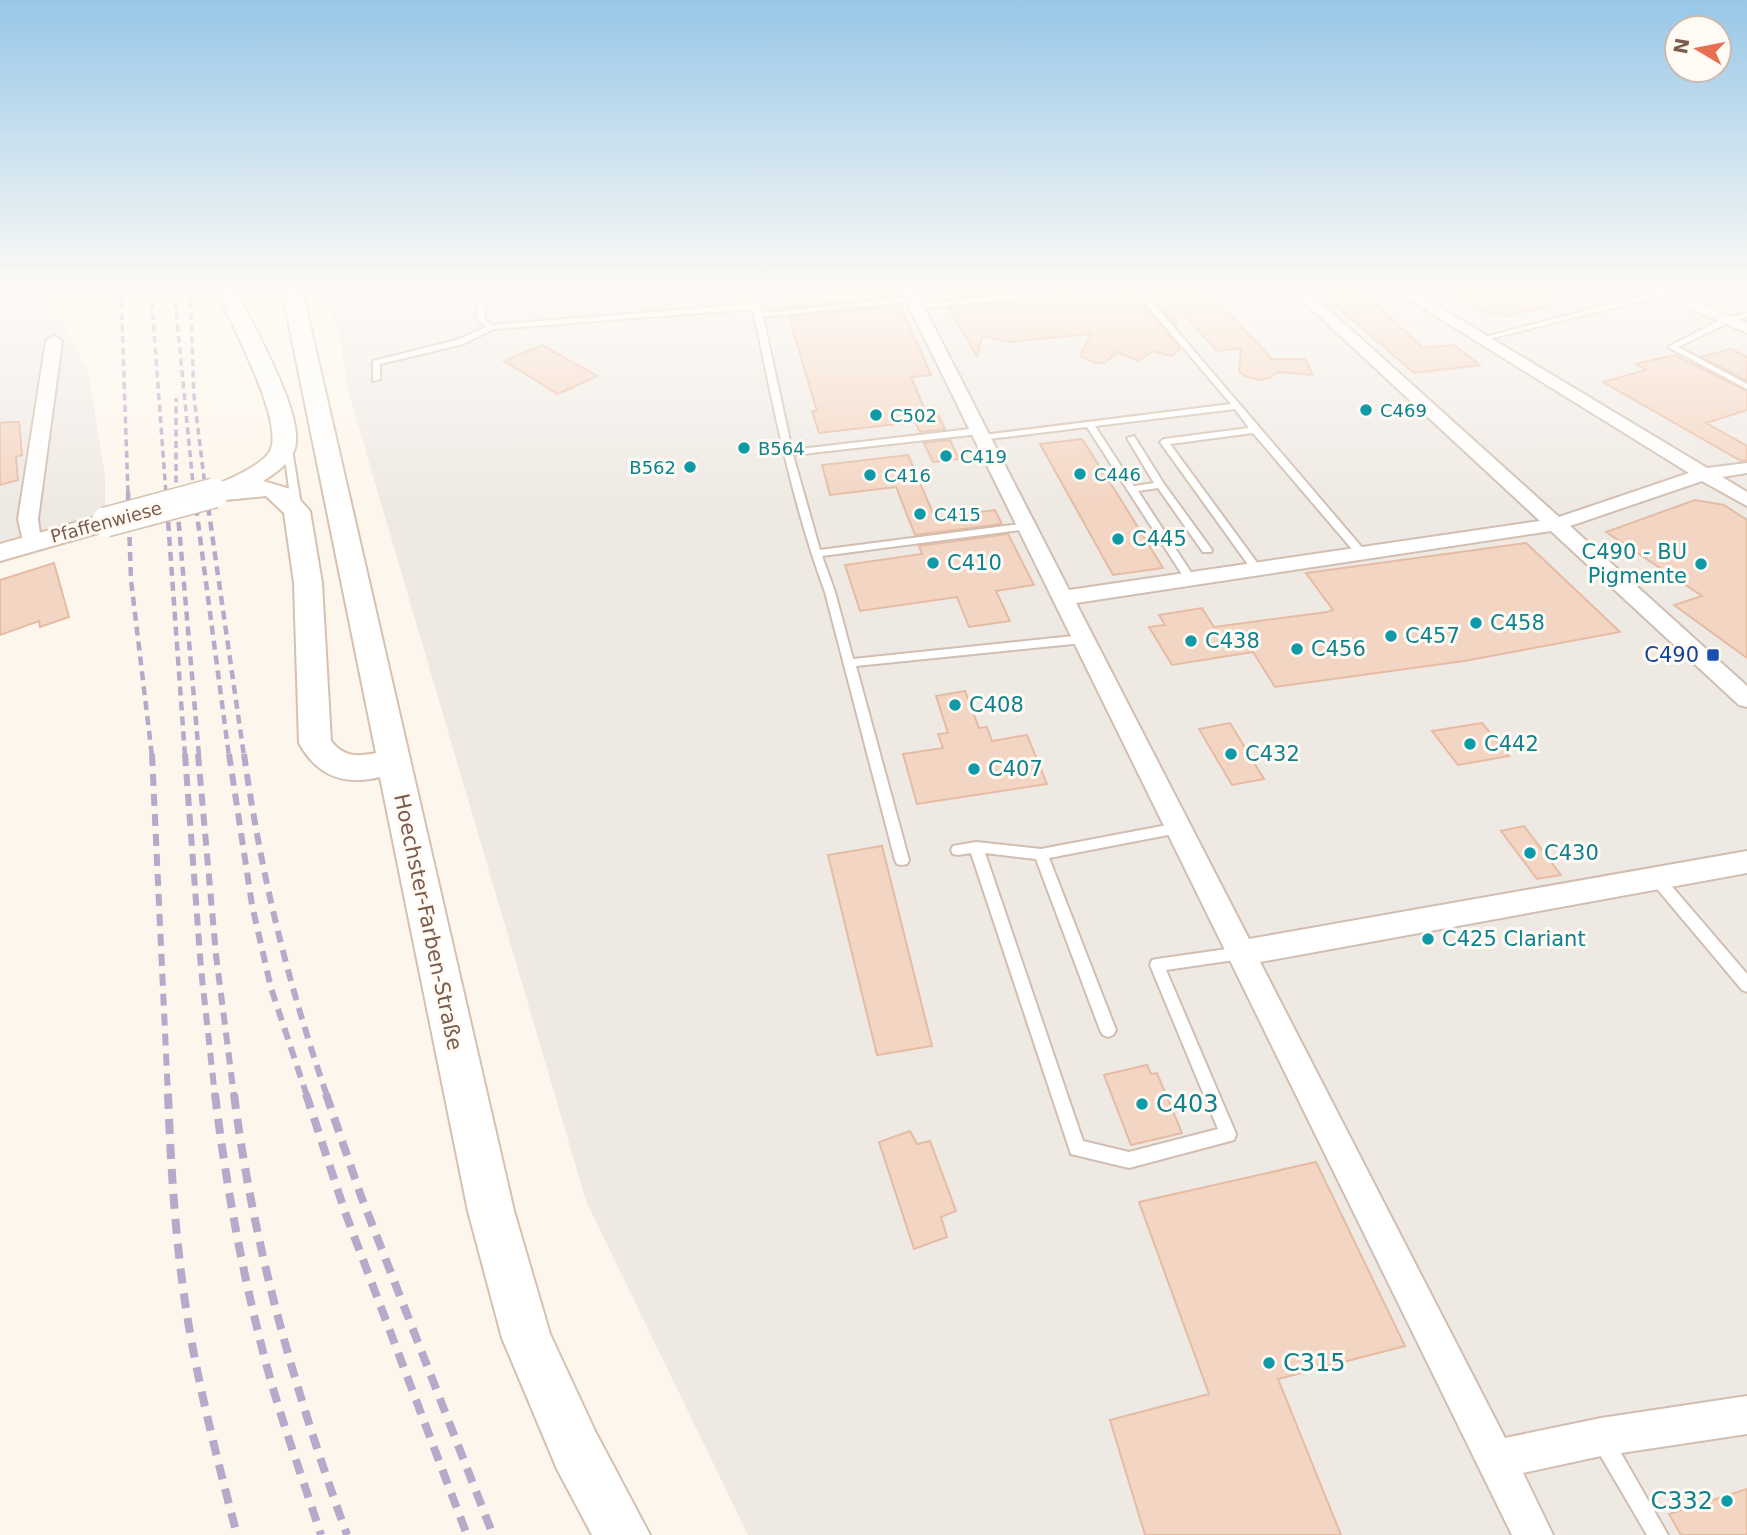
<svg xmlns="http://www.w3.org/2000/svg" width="1747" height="1535" font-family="'DejaVu Sans',sans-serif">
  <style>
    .industrial { fill: #efe9e4 }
    .building { fill: #f3d5c3; stroke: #e6bba3; stroke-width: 2 }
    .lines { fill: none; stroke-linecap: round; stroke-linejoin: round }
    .lane-casing { stroke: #d1beb0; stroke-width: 4 }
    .street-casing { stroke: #d1beb0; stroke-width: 4 }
    .secondary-casing { stroke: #d6c0b0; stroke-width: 4 }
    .lane { fill: #fff; fill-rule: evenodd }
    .street { fill: #fff; fill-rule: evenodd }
    .secondary { fill: #fff; fill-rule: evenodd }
    .rail-far3 { stroke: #b9a8c9; stroke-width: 3.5; stroke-dasharray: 7 4.5; stroke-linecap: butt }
    .rail-far2 { stroke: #b9a8c9; stroke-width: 4.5; stroke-dasharray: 9 6; stroke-linecap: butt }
    .rail-far1 { stroke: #b9a8c9; stroke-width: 6; stroke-dasharray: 12 8; stroke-linecap: butt }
    .rail { stroke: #b9a8c9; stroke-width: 8; stroke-dasharray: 15 10; stroke-linecap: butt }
    .secondary-bridge-casing { stroke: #d6c0b0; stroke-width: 32; stroke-linecap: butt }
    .secondary-bridge { stroke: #fff; stroke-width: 29 }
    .culture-dot { fill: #0f9aa8; stroke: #fffaf3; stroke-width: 2.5 }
    .transit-dot { fill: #1a4fb4; stroke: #fffaf3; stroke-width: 2.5 }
    .labels { text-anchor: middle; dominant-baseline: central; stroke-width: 6; stroke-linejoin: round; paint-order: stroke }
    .far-culture-label { font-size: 18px; fill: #0d838f; stroke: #fffaf3; text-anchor: start }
    .far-street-label { font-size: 18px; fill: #7a5c4d; stroke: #fffaf3 }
    .culture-label { font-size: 21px; fill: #0d838f; stroke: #fffaf3; text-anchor: start }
    .transit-label { font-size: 21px; fill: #164399; stroke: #fffaf3; text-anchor: end }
    .street-label { font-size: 21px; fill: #7a5c4d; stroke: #fffaf3 }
    .near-culture-label { font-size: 24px; fill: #0d838f; stroke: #fffaf3; text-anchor: start }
  </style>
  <rect width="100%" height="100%" fill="#fdf6ec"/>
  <path class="industrial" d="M0 290H44L88 369 105 476V512L0 547Z
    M325 290H1747V1535H748L586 1201 348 391 340 340Z"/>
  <path class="building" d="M849 290H893L896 296 786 308 783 298Z
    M939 290H1024L944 299Z
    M1074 290H1075V299L1135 295 1179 346V350L1171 356 1153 351 1138 361 1118 352 1104 363 1093 362 1080 356 1091 334 1009 342 982 336 977 357 949 308 1068 295Z
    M1162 290H1206L1272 359H1305L1313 375 1278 372 1269 378 1259 380 1245 376 1239 371 1241 348 1217 351 1173 302 1176 326 1149 294 1165 293Z
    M1318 290 1362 291 1423 348 1454 345 1480 365 1414 373Z
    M1448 290H1553L1547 307 1506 316 1488 313Z
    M900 305 931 375 911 377 924 408 934 407 945 429 920 432 915 422 819 433 812 411H817L789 317Z
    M542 345 597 376 558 394 504 361Z
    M1731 349 1747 357V381L1701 357Z
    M1674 355 1747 391V410L1706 423 1747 446V460L1741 461 1603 382 1646 370 1636 364Z
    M13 422H19L22 455 16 457 18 480 0 485V423Z
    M1082 439 1123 503 1163 568 1113 575 1040 444Z
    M950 440 959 459 933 462 924 443Z
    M908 455 935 518 995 510 1002 524 915 535 896 487 830 495 822 465Z
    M1695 500 1724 505 1747 520V658L1674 605 1702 596 1606 532Z
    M1008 534 1034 585 996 591 1010 621 969 627 957 597 860 611 845 565 922 554 919 546Z
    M1526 543 1620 632 1464 661 1275 687 1253 652 1172 665 1149 627 1165 625 1159 615 1202 608 1214 627 1327 612 1333 610 1306 573Z
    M54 563 69 617 40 627 39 621 0 635V580Z
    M965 691 979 728 987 727 992 741 1027 735 1047 784 917 804 903 754 943 748 938 734 948 733 936 696Z
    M1230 723 1264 779 1232 785 1199 729Z
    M1482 723 1509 756 1458 765 1432 731Z
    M1524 826 1561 875 1537 879 1501 831Z
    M882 846 932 1046 877 1055 828 855Z
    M1147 1065 1151 1074 1157 1073 1182 1133 1131 1145 1104 1075Z
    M910 1131 917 1144 930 1141 956 1211 941 1217 947 1237 914 1249 879 1142Z
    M1316 1162 1405 1346 1278 1379 1341 1535H1145L1110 1420 1209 1394 1139 1202Z
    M1747 1489V1535H1681L1669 1514Z"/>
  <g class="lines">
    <defs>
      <path id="lane" d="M480 290H488L484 318 489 323 493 325 752 304 749 290H757L762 313 916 297V301H913L763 317 792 450 979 428 983 431 979 434 793 455 820 550 1027 523 1032 526 1027 529 822 556 835 592 853 659 1083 635 1088 639 1083 643 856 666 909 860 907 864 902 865 897 864 895 860 825 592C791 500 773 404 753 309L494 329 463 344 380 364V379L373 381V361L457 340 486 327 476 318Z
        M1048 290H1072L1068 292 917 309 913 307 917 305Z
        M1134 290H1142L1365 551V555H1357L1253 433 1170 444 1261 568 1256 571 1252 570 1160 442 1164 439 1249 428 1235 409 1095 426 1134 486 1154 483 1127 438 1134 436 1164 484 1212 550 1211 552H1203L1158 488 1138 491 1194 577 1189 580 1185 579 1087 427 980 440V436L983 435 1231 404Z
        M1662 291H1665V295L1481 341 1477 339Z
        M1747 313V317L1730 322 1678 347 1747 384V389L1668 347 1724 318Z
        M287 440 291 443 302 511 297 514 292 511 283 443Z
        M1178 823 1183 824 1184 828 1183 832 1178 833 1049 858 1116 1030 1113 1035 1108 1037 1103 1035 1100 1030 1036 859 985 853 1083 1141 1129 1152 1218 1129 1150 965 1152 960 1157 959 1241 947 1246 949 1248 953 1246 957 1241 959 1166 970 1236 1134 1234 1140 1129 1168 1071 1154 971 853 958 855 953 854 951 850 953 846 976 842 1041 849Z
        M1658 874 1663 876 1747 974V992L1742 990 1653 884 1651 880 1653 876Z
        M1603 1431 1610 1434 1668 1535H1647L1596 1448 1593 1441 1596 1434Z"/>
      <path id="street" d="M901 290H915L1069 590 1540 521 1291 290H1307L1559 517 1689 473 1394 290H1411L1707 468 1747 463V473L1722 477 1747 492V506L1702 481 1570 526 1747 686V707L1739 705 1551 531 1076 603 1249 939 1747 851V873L1260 962 1505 1438 1601 1418 1747 1396V1434L1601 1456 1523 1473 1553 1535H1512Z
        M1647 290H1667L1747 323V333Z
        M54 336 62 341 38 519 41 542 38 546H24L18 519 46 341Z"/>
      <path id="secondary" d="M216 290H236C251 323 308 419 294 451 288 465 274 474 263 481L290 489 310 511 322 583 331 741C344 757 356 757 376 753L282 290H302L514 1211 550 1334 595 1431 650 1535H592L557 1469 502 1338 468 1211 380 777C344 786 317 776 299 743L294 583 284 513 266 496 214 501 205 498 201 493 205 488C220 484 261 467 270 451 285 422 230 321 216 290Z
        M106 514 115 516 119 522 115 528 0 561V544Z"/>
    </defs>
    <use href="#lane" class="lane-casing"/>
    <use href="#street" class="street-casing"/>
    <use href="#secondary" class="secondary-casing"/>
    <use href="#lane" class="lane"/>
    <use href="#street" class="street"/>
    <use href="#secondary" class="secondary"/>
    <path class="rail-far3" d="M121 290 128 494
      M151 290 166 494
      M174 290 194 494
      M190 290 194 397 206 494
      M176 494V398"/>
    <path class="rail-far2" d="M128 492 131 580 152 756
      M166 492 185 756
      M176 492 199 756
      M194 492 229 756
      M206 492 244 756"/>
    <path class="rail-far1" d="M152 754 168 1096
      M185 754 201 969 215 1096
      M198 754 216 955 234 1096
      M229 754 252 905 271 988 307 1096
      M244 754C261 875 287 980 327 1096"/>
    <path class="rail" d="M168 1094C171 1172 176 1251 189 1327 201 1397 219 1466 237 1535
      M215 1094C226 1186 243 1277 267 1367 282 1423 303 1479 321 1535
      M234 1094C253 1246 295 1391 347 1535
      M306 1094 345 1212 467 1535
      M326 1094 361 1196 493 1535"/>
    <defs>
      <path id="secondary-bridge" d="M106 522 214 493"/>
    </defs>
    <use href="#secondary-bridge" class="secondary-bridge-casing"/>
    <use href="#secondary-bridge" class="secondary-bridge"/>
  </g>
  <linearGradient id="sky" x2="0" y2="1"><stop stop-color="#97c7e8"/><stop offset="0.57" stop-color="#fefbf6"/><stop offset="1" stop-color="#fefbf6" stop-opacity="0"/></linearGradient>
  <rect width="1747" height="505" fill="url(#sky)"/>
  <g class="culture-dot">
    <circle cx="1366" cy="410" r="7"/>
    <circle cx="876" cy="415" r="7"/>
    <circle cx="744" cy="448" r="7"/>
    <circle cx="946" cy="456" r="7"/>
    <circle cx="690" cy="467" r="7"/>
    <circle cx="1080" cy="474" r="7"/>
    <circle cx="870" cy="475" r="7"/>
    <circle cx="920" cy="514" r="7"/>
    <circle cx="1118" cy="539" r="7"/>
    <circle cx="933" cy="563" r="7"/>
    <circle cx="1701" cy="564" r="7"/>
    <circle cx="1476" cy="623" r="7"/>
    <circle cx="1391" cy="636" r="7"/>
    <circle cx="1191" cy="641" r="7"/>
    <circle cx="1297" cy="649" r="7"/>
    <circle cx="955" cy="705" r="7"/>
    <circle cx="1470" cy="744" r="7"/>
    <circle cx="1231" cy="754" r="7"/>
    <circle cx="974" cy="769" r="7"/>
    <circle cx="1530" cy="853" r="7"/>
    <circle cx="1428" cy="939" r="7"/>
    <circle cx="1142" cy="1104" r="7"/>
    <circle cx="1269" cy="1363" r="7"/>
    <circle cx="1727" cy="1501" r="7"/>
  </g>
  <rect class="transit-dot" x="1706" y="648" width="14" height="14" rx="3.5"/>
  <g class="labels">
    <g class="far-culture-label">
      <text x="1380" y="410">C469</text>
      <text x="890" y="415">C502</text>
      <text x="758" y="448">B564</text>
      <text x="960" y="456">C419</text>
      <text x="676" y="467" text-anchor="end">B562</text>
      <text x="1094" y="474">C446</text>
      <text x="884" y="475">C416</text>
      <text x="934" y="514">C415</text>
    </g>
    <g class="far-street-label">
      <text transform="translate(106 522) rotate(-15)">Pfaffenwiese</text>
    </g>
    <g class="culture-label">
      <text x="1132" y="539">C445</text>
      <text x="1687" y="552" text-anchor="end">C490 - BU<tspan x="1687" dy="24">Pigmente</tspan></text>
      <text x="947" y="563">C410</text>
      <text x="1490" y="623">C458</text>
      <text x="1405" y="636">C457</text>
      <text x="1205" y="641">C438</text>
      <text x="1311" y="649">C456</text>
      <text x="969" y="705">C408</text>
      <text x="1484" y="744">C442</text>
      <text x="1245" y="754">C432</text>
      <text x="988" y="769">C407</text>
      <text x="1544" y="853">C430</text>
      <text x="1442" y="939">C425 Clariant</text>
    </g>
    <g class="transit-label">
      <text x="1699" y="655">C490</text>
    </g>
    <g class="street-label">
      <text transform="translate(428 922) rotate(78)">Hoechster-Farben-Straße</text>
    </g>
    <g class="near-culture-label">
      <text x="1156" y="1104">C403</text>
      <text x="1283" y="1363">C315</text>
      <text x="1713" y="1501" text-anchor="end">C332</text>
    </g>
  </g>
  <g transform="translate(1698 49) rotate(280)"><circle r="33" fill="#fffaf3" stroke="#cabbb1" stroke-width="2"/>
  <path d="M0-5L12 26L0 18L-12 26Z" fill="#e76f51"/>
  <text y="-10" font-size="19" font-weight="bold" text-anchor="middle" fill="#7a5c4d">N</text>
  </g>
</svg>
